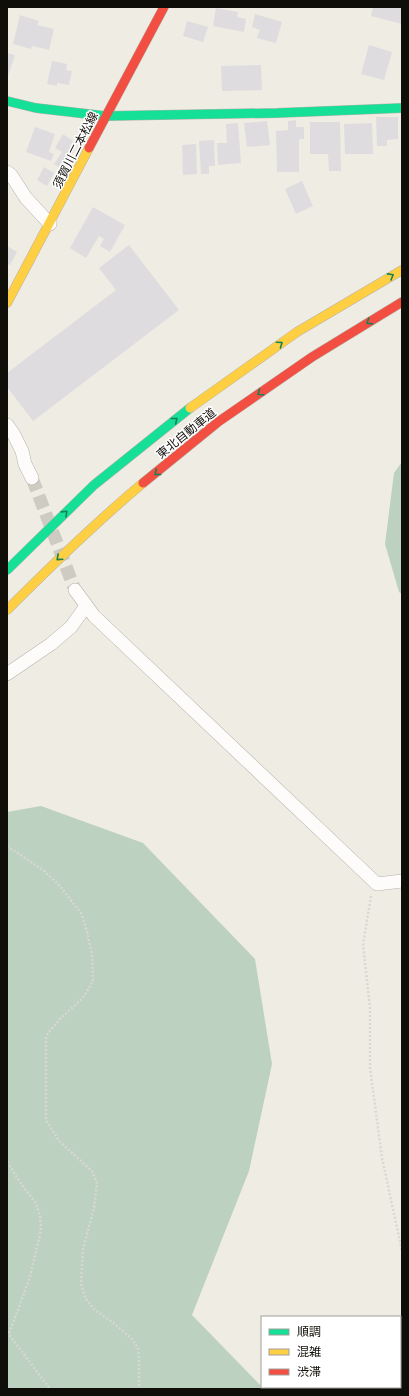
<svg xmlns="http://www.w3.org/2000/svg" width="409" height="1396" font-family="'PT Sans Narrow','Noto Sans JP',sans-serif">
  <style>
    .forest { fill: #bcd1c0 }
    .building { fill: #dfdce0 }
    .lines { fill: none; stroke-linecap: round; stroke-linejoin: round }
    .street-tunnel { stroke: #cecbc2; stroke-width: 13; stroke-dasharray: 13 6; stroke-linecap: butt }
    .street-casing { stroke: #b5b2ab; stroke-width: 14 }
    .fast-casing { stroke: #b5b2ab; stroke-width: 10 }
    .slow-casing { stroke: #b5b2ab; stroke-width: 10 }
    .jam-casing { stroke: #b5b2ab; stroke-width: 10 }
    .path { stroke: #d7d7d4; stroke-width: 2.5; stroke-dasharray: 2 2; stroke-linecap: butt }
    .street { stroke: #fdfcfb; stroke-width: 13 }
    .fast { stroke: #16e098; stroke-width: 9 }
    .slow { stroke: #ffcf43; stroke-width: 9 }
    .jam { stroke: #f24e42; stroke-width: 9 }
    .oneway { stroke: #138257 }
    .labels { text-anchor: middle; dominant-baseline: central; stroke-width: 3; stroke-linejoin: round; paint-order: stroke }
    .street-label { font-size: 12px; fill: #100e08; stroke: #fff }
  </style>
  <rect width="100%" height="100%" fill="#efece3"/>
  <path class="forest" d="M402 462V594L399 592 385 544 394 473Z
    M41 806 143 843 255 959 272 1064 249 1171 192 1315 264 1389H7V812Z"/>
  <path class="building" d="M373 7H402V24L371 16Z
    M216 8 238 12 237 17 246 19 244 32 213 26Z
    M255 14 282 22 276 43 257 38 260 30 252 27Z
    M20 15 39 21 37 25 54 29 49 50 32 46 31 49 13 44Z
    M187 21 208 27 203 42 183 36Z
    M369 45 392 52 384 80 361 74Z
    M7 53 15 55 8 76 7 75Z
    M52 61 67 64 66 70 72 71 69 85 57 83V86L47 84Z
    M261 65 262 90 222 91 221 66Z
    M376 117H398V139L387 140V146H377Z
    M296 120V127H304V139H299V172H277L276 131 288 130V121Z
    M267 121 270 145 247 147 244 123Z
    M310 122H340L341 171H329L328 154H310Z
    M238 123 241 163 218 165 217 143H227L226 124Z
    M372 123 373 154H345L344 124Z
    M35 127 55 134 49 152 54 154 51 161 26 152Z
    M63 134 73 141 70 146 75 149 62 169 54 164 62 152 55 148Z
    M214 140 215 166H209V174H201L199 141Z
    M196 144 197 174 183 175 182 145Z
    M44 167 54 173 47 186 37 180Z
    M302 181 313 206 296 214 285 189Z
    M93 207 125 225 110 252 100 246 104 239 99 236 86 258 70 248Z
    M129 245 179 310 33 421 7 387V373L116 290 99 268Z
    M7 246 17 252 10 265 7 264Z"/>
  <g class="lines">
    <path class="street-tunnel" d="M32 478 75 590"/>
    <defs>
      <path id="street" d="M7 172 11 175 26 198 50 224
        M7 425 13 433 22 451 25 464 32 478
        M75 590 94 616 377 884 402 881
        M7 674 51 644 71 627 86 606"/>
      <path id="fast" d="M7 101 36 108 105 116 277 113 402 108
        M7 570 94 485 190 408"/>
      <path id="slow" d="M7 303 89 148
        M190 408 297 332 402 270
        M7 610C51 566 95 523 143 483"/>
      <path id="jam" d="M89 148 164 7
        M143 483 218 422 312 357 402 302"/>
    </defs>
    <use href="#street" class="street-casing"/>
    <use href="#fast" class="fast-casing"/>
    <use href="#slow" class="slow-casing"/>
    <use href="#jam" class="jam-casing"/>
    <path class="path" d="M7 846 43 870 59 885 81 913 86 928 92 954 93 981 83 998 61 1018 48 1033 46 1038V1120L59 1141 92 1171 97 1183 94 1208 83 1249 81 1283 85 1298 94 1309 116 1325 132 1339 138 1348 139 1358V1389
      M371 896 363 945 370 1007V1068L382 1158 402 1251
      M7 1162 22 1185 36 1203 40 1216 41 1230 30 1277 9 1334
      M7 1332 50 1389"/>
    <use href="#street" class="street"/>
    <use href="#fast" class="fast"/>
    <use href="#slow" class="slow"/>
    <use href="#jam" class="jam"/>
  </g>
  <defs><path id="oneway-chevron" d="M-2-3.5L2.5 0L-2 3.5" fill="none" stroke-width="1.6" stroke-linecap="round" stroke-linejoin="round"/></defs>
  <g class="oneway">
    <use href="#oneway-chevron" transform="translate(391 276) rotate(-29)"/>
    <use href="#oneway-chevron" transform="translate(369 322) rotate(148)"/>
    <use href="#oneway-chevron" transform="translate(280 344) rotate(-35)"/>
    <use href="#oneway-chevron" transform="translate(260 393) rotate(145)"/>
    <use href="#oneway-chevron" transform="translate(175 420) rotate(-39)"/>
    <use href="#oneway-chevron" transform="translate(157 473) rotate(141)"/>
    <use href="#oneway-chevron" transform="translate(65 513) rotate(-44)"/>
    <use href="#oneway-chevron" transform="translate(59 558) rotate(138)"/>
  </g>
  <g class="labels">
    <g class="street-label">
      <text transform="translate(75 150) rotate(-63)">須賀川二本松線</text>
      <text transform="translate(186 433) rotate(-39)">東北自動車道</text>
    </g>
  </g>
  <rect width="409" height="1396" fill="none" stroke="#100e08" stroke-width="16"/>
  <rect x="261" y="1316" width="140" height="72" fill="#ffffff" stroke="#9f9f9c"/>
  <rect x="269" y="1329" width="20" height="6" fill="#16e098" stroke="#9f9f9c"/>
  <text x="297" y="1336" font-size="12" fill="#100e08">順調</text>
  <rect x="269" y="1349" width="20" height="6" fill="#ffcf43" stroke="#9f9f9c"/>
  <text x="297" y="1356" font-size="12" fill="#100e08">混雑</text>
  <rect x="269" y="1369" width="20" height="6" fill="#f24e42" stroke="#9f9f9c"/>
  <text x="297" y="1376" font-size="12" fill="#100e08">渋滞</text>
</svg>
